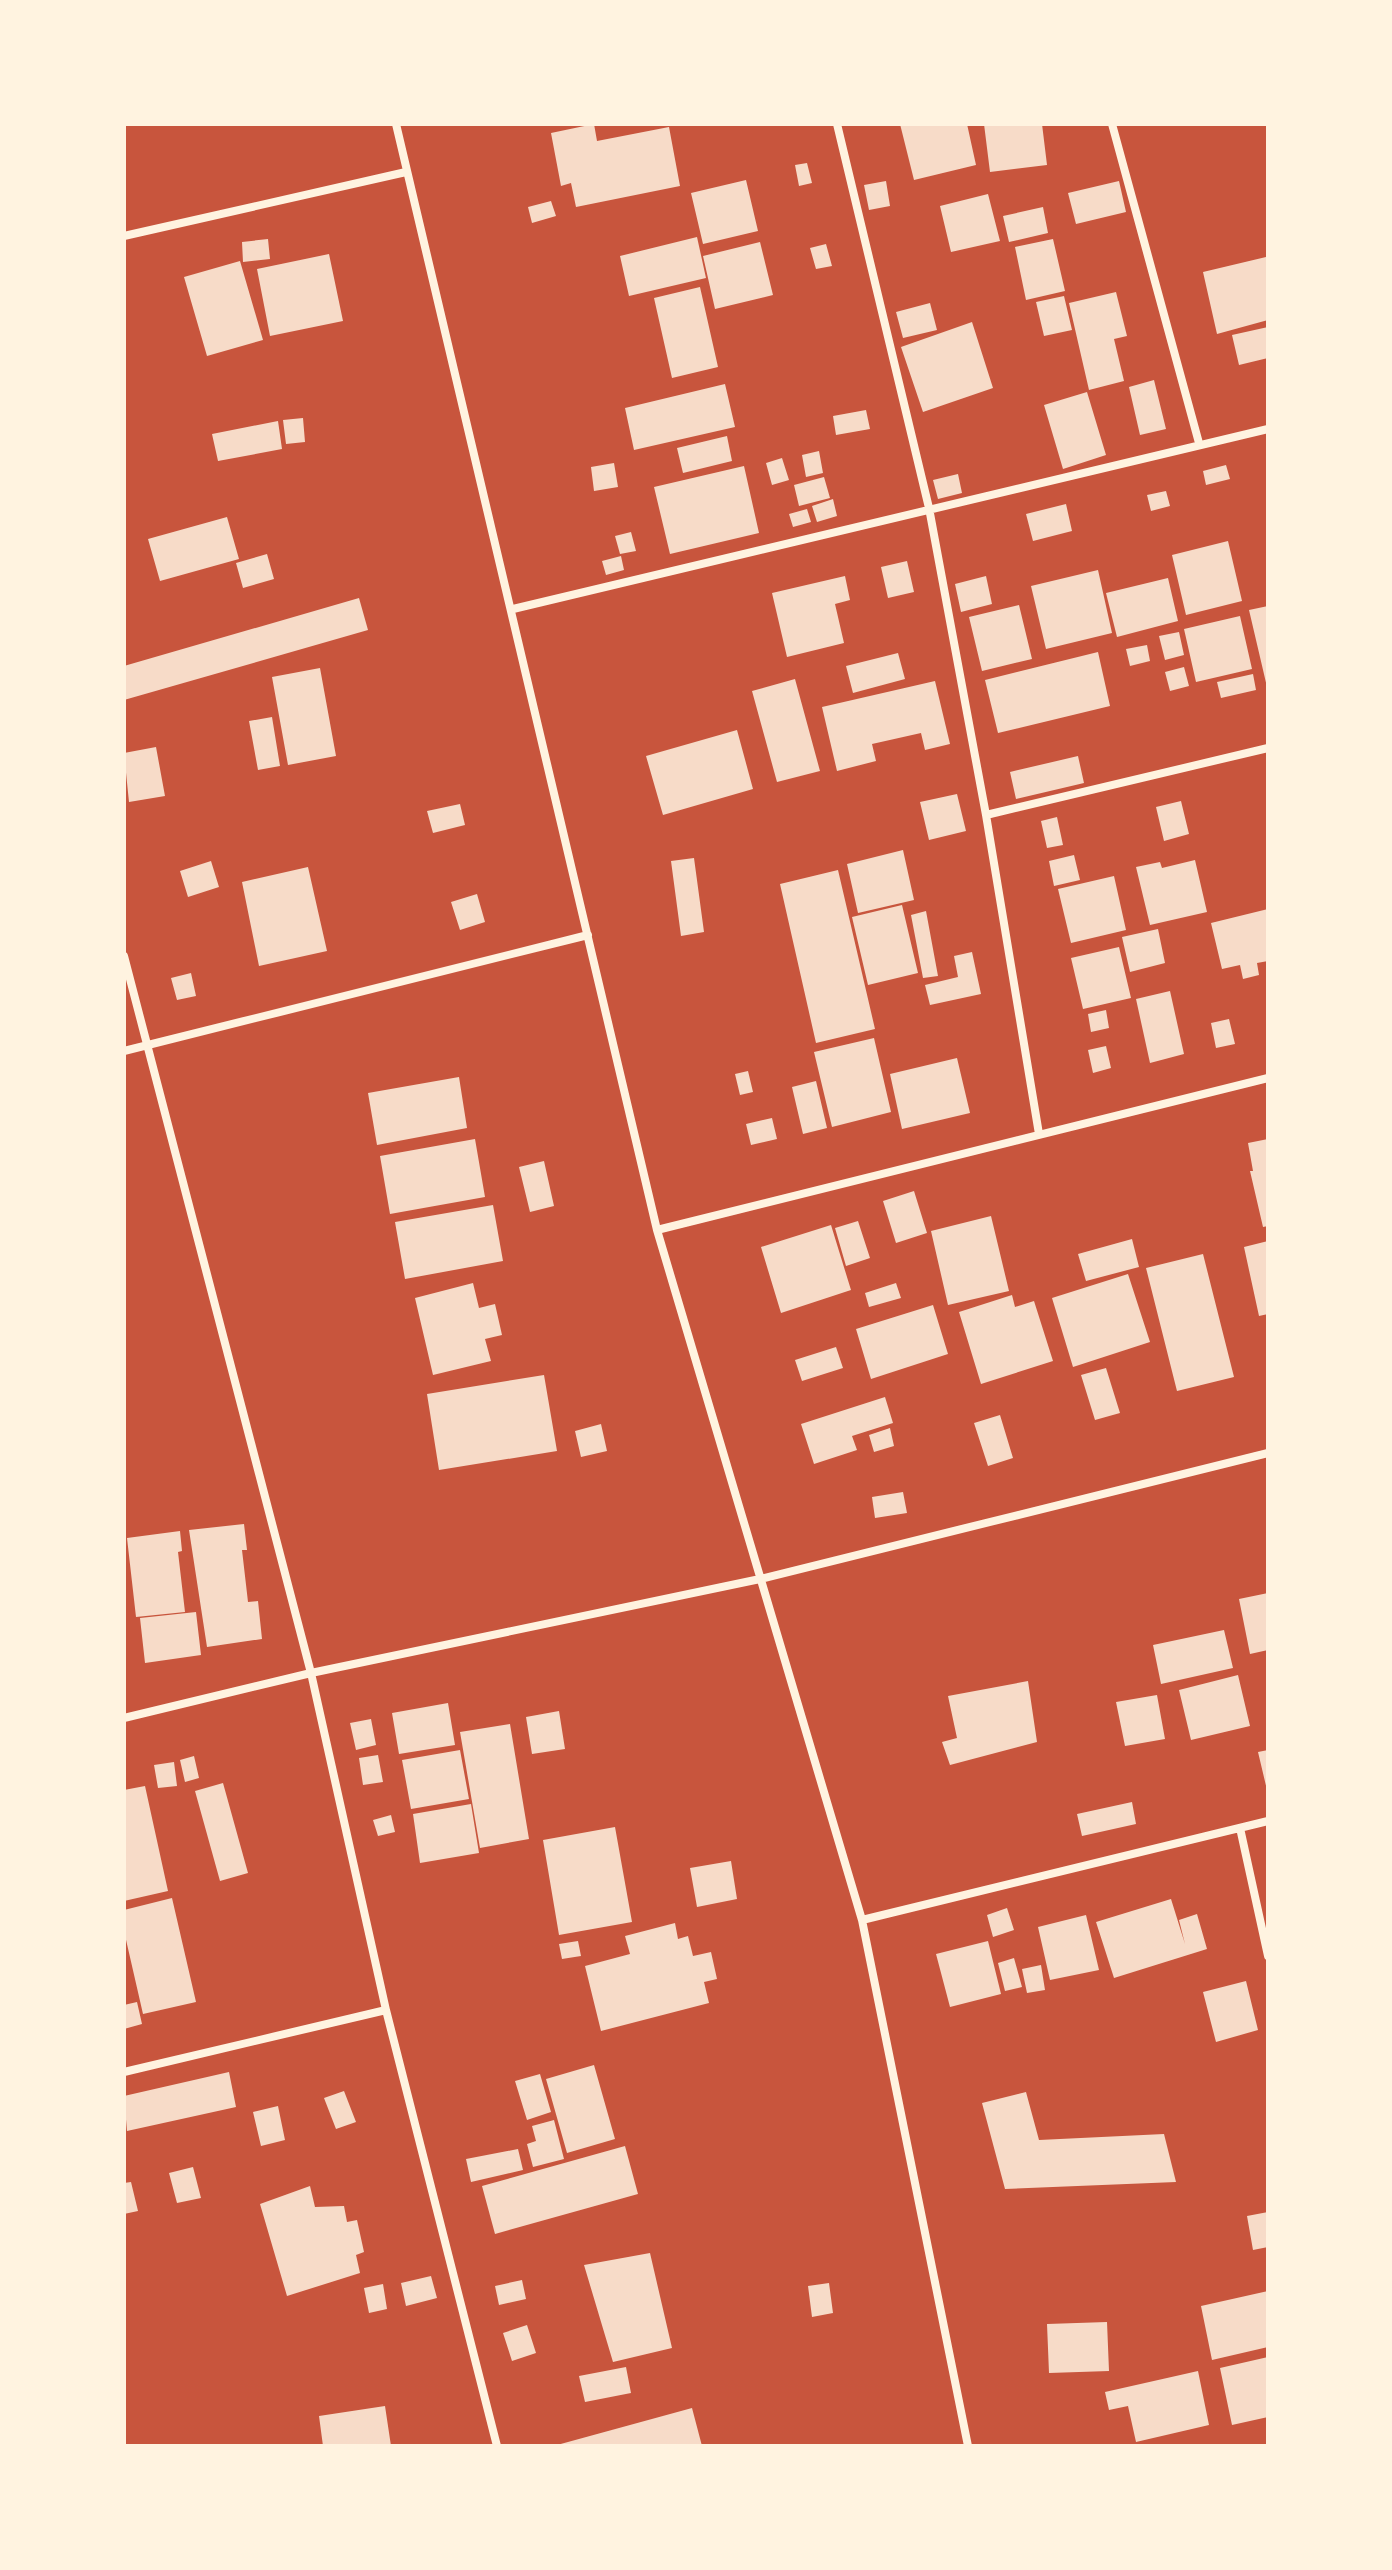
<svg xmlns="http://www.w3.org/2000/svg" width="1392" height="2570" font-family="Poppins,sans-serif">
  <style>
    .building { fill: #f7dbc8 }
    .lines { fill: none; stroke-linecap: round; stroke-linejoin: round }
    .minor { stroke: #fff3e0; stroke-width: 8 }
  </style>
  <rect width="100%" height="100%" fill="#c8553d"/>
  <path class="building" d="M594 124 597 141 669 127 680 186 576 207 571 183 561 186 551 133Z
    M900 124H967L976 165 914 180Z
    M984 124H1042L1047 165 990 172Z
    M807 163 812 183 799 186 795 165Z
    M746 180 758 231 703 244 691 193Z
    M886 181 890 206 869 210 864 185Z
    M1119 181 1126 212 1076 224 1068 193Z
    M988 194 1000 241 951 252 940 206Z
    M551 201 556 216 532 223 528 207Z
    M1043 207 1048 233 1009 242 1003 216Z
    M697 237 706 278 629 296 620 256Z
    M268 239 270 259 243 262 242 242Z
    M1053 239 1065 291 1026 300 1015 247Z
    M760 242 773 295 715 309 703 256Z
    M826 244 832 266 816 269 810 248Z
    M329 254 343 321 270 336 257 269Z
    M1266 257 1268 320 1217 334 1203 272Z
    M240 261 263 340 207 356 184 277Z
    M700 287 718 367 672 378 654 298Z
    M1116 292 1127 336 1114 339 1124 381 1089 390 1069 303Z
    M1064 296 1072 330 1044 336 1036 302Z
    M930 303 937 330 903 338 896 312Z
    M972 322 993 388 923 412 901 347Z
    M1268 327V358L1239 365 1232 335Z
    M1154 380 1166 429 1140 435 1129 387Z
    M725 384 735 427 634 450 625 408Z
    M1087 392 1106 455 1063 469 1044 405Z
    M866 410 870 429 836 435 833 416Z
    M303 418 305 442 286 444 283 420Z
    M278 421 282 449 218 461 212 434Z
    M727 436 732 461 683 473 677 448Z
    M819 451 823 473 806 477 802 455Z
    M782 458 789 480 772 485 766 463Z
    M614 463 618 487 594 491 591 467Z
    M1226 465 1230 479 1206 485 1203 471Z
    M744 466 759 533 670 554 654 487Z
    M958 474 962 493 938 499 933 480Z
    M824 477 830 498 799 506 794 485Z
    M1166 491 1170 506 1151 511 1147 495Z
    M833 499 837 516 817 522 812 506Z
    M1066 504 1072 531 1033 541 1026 514Z
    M807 509 811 522 793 527 789 514Z
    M227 517 239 559 160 581 148 539Z
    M631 532 636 551 620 554 615 536Z
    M1228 541 1242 601 1186 615 1172 555Z
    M267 554 274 579 243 588 236 563Z
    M621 556 624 570 606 575 602 561Z
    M907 561 914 592 888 598 881 567Z
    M1098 570 1112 633 1046 649 1031 586Z
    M845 576 850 600 835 604 844 643 787 657 772 593Z
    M986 576 992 604 961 612 955 584Z
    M1168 578 1178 621 1117 637 1106 593Z
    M359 598 368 630 124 700V666Z
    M1019 605 1032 659 982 671 969 617Z
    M1268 606V687H1267L1249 610Z
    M1240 616 1252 669 1196 682 1184 629Z
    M1179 632 1184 655 1165 660 1159 636Z
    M1147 645 1150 661 1130 666 1126 649Z
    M1098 652 1110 706 998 733 985 680Z
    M898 653 905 679 853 693 846 666Z
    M1184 667 1189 686 1170 691 1165 672Z
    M320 668 336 756 288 765 272 677Z
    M1253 674 1256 690 1221 698 1217 682Z
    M795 679 820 771 777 782 752 691Z
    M935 681 950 744 925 750 921 733 872 744 876 761 837 771 822 707Z
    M272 717 280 766 258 770 249 721Z
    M737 730 753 789 663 815 646 756Z
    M156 747 165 796 129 802 124 753Z
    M1078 756 1084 783 1016 799 1010 772Z
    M957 794 966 831 929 840 920 802Z
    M1181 801 1189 834 1164 841 1156 807Z
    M460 804 465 825 433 833 427 811Z
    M1057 817 1063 845 1047 848 1041 821Z
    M903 850 914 900 858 913 847 864Z
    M1074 855 1080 880 1054 886 1049 861Z
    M694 858 704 932 681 936 671 861Z
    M1195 860 1207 912 1150 925 1136 867 1160 862 1162 868Z
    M211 861 219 887 188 897 180 871Z
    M308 867 327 951 259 966 242 882Z
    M838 870 875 1029 816 1043 780 884Z
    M1114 876 1126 930 1071 943 1058 889Z
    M477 894 485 922 460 930 451 902Z
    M902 905 918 973 868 985 852 917Z
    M1268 909V961L1257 963 1259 975 1243 979 1240 965 1222 969 1211 923Z
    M926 911 938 976 923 978 911 915Z
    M1158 929 1165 963 1130 972 1122 937Z
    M1119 947 1131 998 1083 1009 1071 958Z
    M972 952 981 994 930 1005 925 985 958 977 954 956Z
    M191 973 196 996 177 1000 171 978Z
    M1170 991 1184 1054 1150 1063 1136 999Z
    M1106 1010 1109 1028 1091 1032 1088 1014Z
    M1229 1019 1235 1044 1216 1048 1211 1023Z
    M874 1038 891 1112 832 1127 814 1052Z
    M1106 1046 1111 1068 1093 1073 1088 1050Z
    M957 1058 970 1113 902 1129 890 1074Z
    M748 1071 753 1092 740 1095 735 1074Z
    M459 1077 467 1128 377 1145 368 1093Z
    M816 1081 827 1128 803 1134 792 1087Z
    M772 1118 777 1139 751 1145 746 1124Z
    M475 1139 485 1197 390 1214 380 1156Z
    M1268 1139V1226L1263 1227 1250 1171H1253L1248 1143Z
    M544 1161 554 1206 530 1212 519 1167Z
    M914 1191 927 1233 896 1243 883 1201Z
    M493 1205 503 1261 405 1279 395 1222Z
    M991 1216 1009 1291 948 1305 931 1231Z
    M858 1221 870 1258 846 1266 835 1228Z
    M831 1225 851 1290 781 1313 761 1247Z
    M1132 1239 1139 1267 1086 1281 1078 1254Z
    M1268 1241V1314L1259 1316 1244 1247Z
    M1203 1254 1234 1377 1177 1391 1146 1268Z
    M1128 1274 1150 1342 1073 1367 1052 1298Z
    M473 1283 479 1308 495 1304 502 1335 485 1339 491 1361 433 1375 415 1298Z
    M896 1283 901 1298 869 1307 865 1293Z
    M1012 1295 1015 1307 1034 1301 1053 1361 981 1384 959 1312Z
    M933 1305 948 1354 871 1379 856 1329Z
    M836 1347 843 1368 802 1381 795 1360Z
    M1106 1368 1120 1413 1095 1420 1081 1375Z
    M544 1375 557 1451 439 1470 427 1394Z
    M885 1397 893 1423 852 1436 857 1450 814 1464 801 1424Z
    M1000 1415 1013 1458 988 1466 974 1423Z
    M601 1424 607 1451 581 1457 575 1431Z
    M890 1428 894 1446 874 1452 869 1435Z
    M903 1492 907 1513 875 1518 872 1497Z
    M244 1524 247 1550H242L248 1602 258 1601 262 1639 207 1647 189 1530Z
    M180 1531 182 1551 178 1552 185 1612 136 1617 127 1538Z
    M1268 1593V1650L1250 1654 1239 1599Z
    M196 1612 201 1655 145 1663 140 1618Z
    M1224 1630 1233 1668 1161 1684 1153 1645Z
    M1238 1675 1250 1726 1191 1740 1179 1690Z
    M1028 1681 1037 1742 950 1765 942 1742 957 1738 948 1696Z
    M1157 1695 1165 1739 1125 1746 1116 1702Z
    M448 1703 455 1745 399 1754 392 1713Z
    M559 1711 565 1749 532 1754 526 1717Z
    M371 1719 376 1745 356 1750 350 1723Z
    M510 1724 529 1839 480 1848 460 1732Z
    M460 1750 469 1799 411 1809 402 1760Z
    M1268 1750V1790H1267L1258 1752Z
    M378 1755 383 1782 363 1785 359 1758Z
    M194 1756 199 1778 185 1782 180 1760Z
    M174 1762 177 1786 158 1788 154 1765Z
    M223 1783 248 1873 220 1881 195 1791Z
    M145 1786 168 1891 124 1901V1790Z
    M1132 1802 1136 1824 1082 1836 1077 1814Z
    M471 1804 479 1853 420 1863 413 1814Z
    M391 1815 395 1832 378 1836 373 1820Z
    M615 1827 632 1922 559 1935 543 1840Z
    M731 1861 737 1899 697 1907 690 1868Z
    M172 1898 196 2002 143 2014 124 1931V1910Z
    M1171 1899 1185 1944 1179 1920 1197 1914 1207 1949 1114 1978 1096 1922Z
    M1007 1908 1014 1930 993 1937 987 1915Z
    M1086 1915 1099 1970 1050 1980 1038 1927Z
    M675 1923 678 1939 688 1936 693 1956 711 1952 717 1979 704 1982 709 2003 601 2031 585 1966 630 1954 625 1936Z
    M578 1941 581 1956 562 1959 559 1944Z
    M988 1941 1001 1994 950 2007 936 1954Z
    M1014 1958 1022 1987 1005 1991 998 1963Z
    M1041 1965 1045 1990 1027 1993 1022 1969Z
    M1246 1981 1258 2030 1216 2042 1203 1992Z
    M137 2002 142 2024 124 2029V2005Z
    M594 2065 615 2139 567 2153 546 2079Z
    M229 2072 236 2107 127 2131 124 2096Z
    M540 2074 551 2112 527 2120 515 2081Z
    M344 2091 356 2122 336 2129 324 2098Z
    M1026 2092 1039 2140 1164 2134 1176 2182 1005 2189 982 2103Z
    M278 2106 285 2140 261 2146 253 2112Z
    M554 2120 564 2159 533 2167 527 2144 536 2141 532 2126Z
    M625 2146 638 2194 495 2234 482 2186Z
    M518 2149 523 2170 471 2182 466 2159Z
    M193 2167 201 2198 177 2203 169 2173Z
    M131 2182 138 2211 124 2214V2183Z
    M310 2186 315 2207 344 2206 347 2222 357 2220 364 2252 356 2255 360 2273 287 2296 260 2204Z
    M1268 2212V2247L1253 2250 1247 2216Z
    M650 2253 672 2348 613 2362 584 2265Z
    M431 2276 437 2298 406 2306 401 2283Z
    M522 2280 526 2299 499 2305 495 2286Z
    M829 2283 833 2313 812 2317 808 2286Z
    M383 2284 387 2309 369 2313 364 2288Z
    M1268 2291V2347L1212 2360 1201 2306Z
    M1107 2322 1109 2371 1049 2373 1047 2324Z
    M527 2325 536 2353 512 2361 503 2333Z
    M1268 2357V2417L1232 2425 1220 2368Z
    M626 2367 631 2393 585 2402 579 2376Z
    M1198 2371 1209 2425 1136 2442 1128 2406 1109 2410 1105 2392Z
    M385 2406 391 2446H323L319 2416Z
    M692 2408 702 2446H557V2445Z"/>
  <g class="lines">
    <path class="minor" d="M396 124 657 1230 862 1920 968 2446
      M837 124 929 508 986 815 1039 1134
      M1112 124 1199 443
      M124 236 406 172
      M513 609 1268 429
      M986 815 1268 748
      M124 956 311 1673 386 2010 497 2446
      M124 1051 588 935
      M657 1230 1268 1078
      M124 1718 311 1673 760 1579 1268 1453
      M1240 1828 1268 1956
      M862 1920 1268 1821
      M124 2072 386 2010"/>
  </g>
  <rect width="1392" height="2570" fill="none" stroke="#fff3e0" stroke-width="252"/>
</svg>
